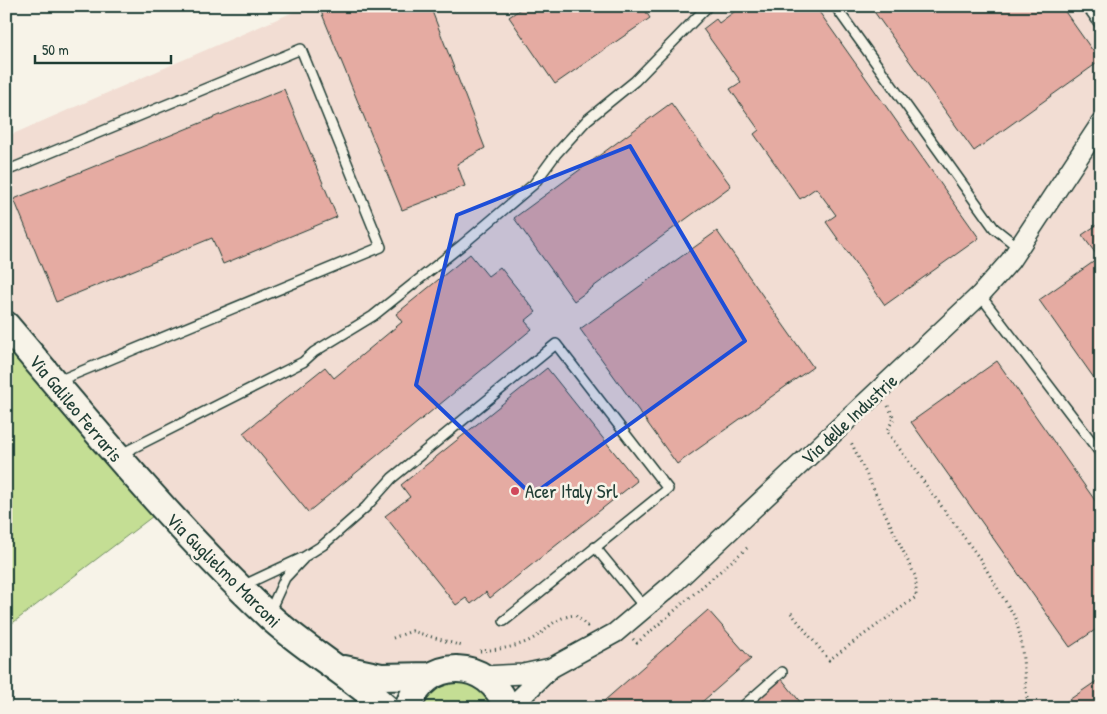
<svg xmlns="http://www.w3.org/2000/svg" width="1107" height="714" font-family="'Patrick Hand',sans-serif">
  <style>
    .built { fill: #f2ddd3 }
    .green { fill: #c4de94; stroke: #728e64 }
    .building { fill: #e5aba2; stroke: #1f3d34 }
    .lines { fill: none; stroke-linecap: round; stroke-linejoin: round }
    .lane-casing { stroke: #1f3d34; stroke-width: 12 }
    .street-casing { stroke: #1f3d34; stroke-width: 22 }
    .secondary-casing { stroke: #1f3d34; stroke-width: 30 }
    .path { stroke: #1f3d34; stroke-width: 3; stroke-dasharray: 1 4; stroke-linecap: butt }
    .lane { stroke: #f7f3e8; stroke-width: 9 }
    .street { stroke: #f7f3e8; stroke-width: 19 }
    .secondary { stroke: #f7f3e8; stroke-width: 26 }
    .marked { fill: #1d4ed8; fill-opacity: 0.2; stroke: #1d4ed8; stroke-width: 4; stroke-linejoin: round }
    .poi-dot { fill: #d1495b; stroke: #f7f3e8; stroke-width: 2 }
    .labels { text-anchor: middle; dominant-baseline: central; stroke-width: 5; stroke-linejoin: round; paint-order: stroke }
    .street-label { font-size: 19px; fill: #1f3d34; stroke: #f7f3e8 }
    .poi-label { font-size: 19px; fill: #1f3d34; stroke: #f7f3e8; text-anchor: start }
  </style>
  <rect width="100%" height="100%" fill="#f7f3e8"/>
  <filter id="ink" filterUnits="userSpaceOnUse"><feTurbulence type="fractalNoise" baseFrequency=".02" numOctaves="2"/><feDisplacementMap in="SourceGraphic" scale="10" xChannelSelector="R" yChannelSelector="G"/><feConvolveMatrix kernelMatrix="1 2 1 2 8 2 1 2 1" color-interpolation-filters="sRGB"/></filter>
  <g filter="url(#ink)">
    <path class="built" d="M307 6H1101V708H514L441 665 348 661 266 603 126 452 6 309V137Z"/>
    <path class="green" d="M6 331 161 510 6 628Z
      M454 679 481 687 496 708H417L428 690Z"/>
    <path class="building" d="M327 6H430L485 148 457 164 465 186 402 210 320 9Z
      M525 6H642L650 18 555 84 509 17Z
      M742 6H815L979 238 885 305 826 222 836 215 816 188 800 199 754 134 759 130 730 89 741 82 703 29 716 19 719 23Z
      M870 6H1061L1100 61 974 151Z
      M284 89 337 217 223 264 212 238 56 302 14 199Z
      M671 103 731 186 574 301 514 218Z
      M1101 222V388L1039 300 1099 258 1082 235Z
      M717 231 813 367 677 464 580 329Z
      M470 254 488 276 500 267 536 312 525 321 532 329 308 512 243 433 325 367 334 378 402 322 396 314Z
      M997 361 1101 509V626L1070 647 911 422Z
      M547 368 637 481 490 598 486 592 471 604 466 598 456 605 385 516 410 497 401 485Z
      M708 610 751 659 695 708H596Z
      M781 678 805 708H746Z
      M1101 678V708H1070L1066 702Z"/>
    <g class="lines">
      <defs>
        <path id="lane" d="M835 6 994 228 1018 247
          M1087 6 1101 26
          M6 171 301 49 381 247 58 381
          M980 295 1101 454
          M119 455 303 362 314 352 373 316 462 245 534 184 556 154 587 120 635 81 708 6
          M595 547 645 608
          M242 586 304 557 323 545 366 507 392 478 556 344 668 489 504 621
          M269 613 285 578 303 559
          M741 708 782 672"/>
        <path id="street" d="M484 676 523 674 551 668 615 633 673 584 980 295 1010 261 1101 123
          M510 708 550 669"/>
        <path id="secondary" d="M6 325C91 425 174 527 270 617 306 650 350 674 386 708
          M344 669 381 677 430 676
          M408 708C424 655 490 657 507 708"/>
      </defs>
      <use href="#lane" class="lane-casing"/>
      <use href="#street" class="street-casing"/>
      <use href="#secondary" class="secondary-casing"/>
      <path class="path" d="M888 406 894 418 888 429V433L980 559 1016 619 1021 640 1028 708
        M791 613 829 660 916 597V578L850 440
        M393 638 412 631 462 646
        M633 639 637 643 747 548
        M480 651C499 649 517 648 534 638 552 627 552 618 575 615L587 626 589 625"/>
      <use href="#lane" class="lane"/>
      <use href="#street" class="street"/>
      <use href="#secondary" class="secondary"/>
    </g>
  </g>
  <path class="marked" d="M630 146 745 341 532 495 416 385 457 215Z"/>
  <circle class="poi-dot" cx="515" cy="491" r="5"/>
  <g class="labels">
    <g class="street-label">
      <text transform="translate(76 408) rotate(50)">Via Galileo Ferraris</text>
      <text transform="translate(849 419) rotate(-43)">Via delle Industrie</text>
      <text transform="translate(224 570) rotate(45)">Via Guglielmo Marconi</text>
    </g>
    <g class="poi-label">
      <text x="525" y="491">Acer Italy Srl</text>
    </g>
  </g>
  <rect width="1107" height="714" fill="none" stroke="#f7f3e8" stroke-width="25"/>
  <rect x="12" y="12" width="1082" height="689" fill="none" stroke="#1f3d34" stroke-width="2" filter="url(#ink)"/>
  <path d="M35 55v8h136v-8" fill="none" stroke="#1f3d34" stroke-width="2.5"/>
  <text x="42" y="55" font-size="15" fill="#1f3d34" stroke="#f7f3e8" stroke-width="4" paint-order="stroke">50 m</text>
</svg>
